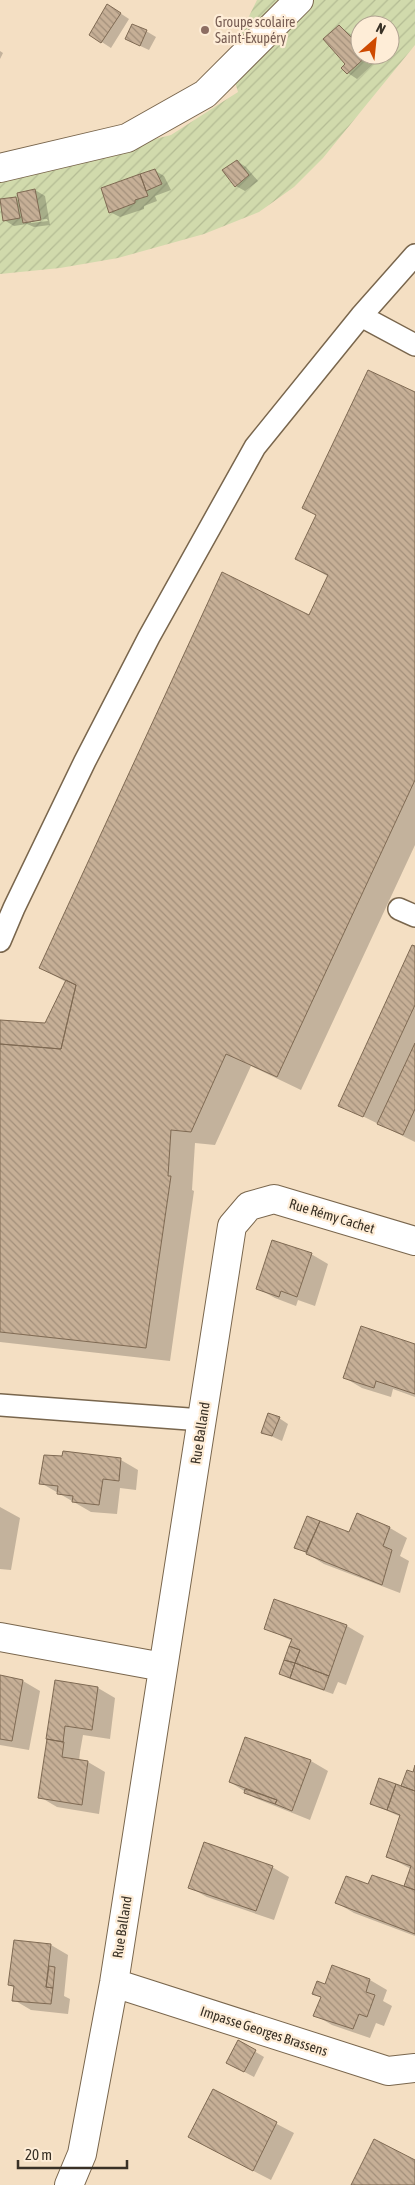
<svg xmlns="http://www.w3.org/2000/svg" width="415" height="2185" font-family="'Asap Condensed',sans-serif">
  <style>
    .garden { fill: url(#garden-furrows); fill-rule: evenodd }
    .shadow { fill: #0003; fill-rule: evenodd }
    .building { fill: url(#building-back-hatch); stroke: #7f6a53 }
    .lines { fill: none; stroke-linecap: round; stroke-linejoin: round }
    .lane-casing { stroke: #79664d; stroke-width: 24 }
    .street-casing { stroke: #79664d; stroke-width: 30 }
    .lane { stroke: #fff; stroke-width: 21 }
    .street { stroke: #fff; stroke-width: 28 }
    .education-dot { fill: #8d6e63; stroke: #feedd7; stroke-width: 2 }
    .labels { text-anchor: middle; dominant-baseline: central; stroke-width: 4.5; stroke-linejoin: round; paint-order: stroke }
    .education-label { font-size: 14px; fill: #785e54; stroke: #feedd7; text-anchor: start }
    .street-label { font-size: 14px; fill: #393126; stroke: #feedd7 }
  </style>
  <defs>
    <pattern id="garden-furrows" width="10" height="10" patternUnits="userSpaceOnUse" patternTransform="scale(1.25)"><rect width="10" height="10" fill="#d1daac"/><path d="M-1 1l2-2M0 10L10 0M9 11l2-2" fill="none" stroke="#b4bc94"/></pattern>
    <pattern id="building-back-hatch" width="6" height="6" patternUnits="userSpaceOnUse" patternTransform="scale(1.25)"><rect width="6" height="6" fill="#c6af96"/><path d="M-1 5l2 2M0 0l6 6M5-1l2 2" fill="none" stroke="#a28f7a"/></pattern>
  </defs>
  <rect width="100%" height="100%" fill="#f4dfc3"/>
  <path class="garden" d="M257 0H415V45L323 158 294 187 259 212 204 234 118 258 60 268 0 274V178L171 135 238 92 228 59ZM360 25H390V55H360Z"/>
  <path class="shadow" d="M117 11 129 19 111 48 91 35Z
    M339 26 360 41V55H376L379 58 357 79 348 73Z
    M146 31 156 37 149 50 136 44Z
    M0 51 3 53 0 59Z
    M237 161 246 167 258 181 245 191 236 186Z
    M154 170 164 176 171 190 155 196 157 201 144 206V209L120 217 110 212Z
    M35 190 45 196 50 225 34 227 27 224 14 226 4 220 15 198 20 201ZM47 219 48 221 31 223V220Z
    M415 393V845L301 1090 251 1066 215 1145 195 1143 192 1190 194 1191 170 1361 0 1342V1021L46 1025 66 982 40 968 310 616 329 577 297 559Z
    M415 948V1142L340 1105Z
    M311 1254 328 1264 315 1306 298 1300 296 1306 275 1298 257 1288Z
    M415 1345V1397L393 1389 391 1397 362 1388 345 1378Z
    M279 1418 288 1424 282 1441 262 1432Z
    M64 1453 121 1460 138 1470 136 1490 120 1488 117 1514 91 1512 41 1483 63 1458Z
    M0 1507 20 1518 11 1570 0 1569Z
    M357 1515 390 1528 407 1538 400 1556 409 1561 400 1593 324 1564 296 1547 308 1518 349 1534Z
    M275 1601 347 1626 364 1636 346 1685 338 1682 333 1694 290 1679 280 1673 292 1641 266 1628Z
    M0 1676 23 1681 40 1691 29 1750 0 1745Z
    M56 1681 98 1688 115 1698 110 1739 83 1735 80 1752 79 1761 88 1762 105 1772 99 1814 57 1807 40 1797Z
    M246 1738 311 1761 328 1771 310 1820 255 1798 230 1782Z
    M415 1769V1936L354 1913 337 1903 368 1886 405 1888 411 1869 387 1856 401 1817 372 1804 402 1788Z
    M272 1867 289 1877 274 1920 207 1897 189 1887Z
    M51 1945 68 1955 64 1996 70 1999 68 2014 31 2010 14 2000 15 1988 9 1985Z
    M333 1967 370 1980 387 1990 383 2001 392 2006 384 2026 376 2023 370 2038 332 2025 315 2015 322 1998 314 1994 326 1986Z
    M239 2042 264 2057 254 2077 237 2068Z
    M214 2091 294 2133 271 2180 207 2147Z"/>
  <path class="building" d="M107 4 121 13 101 43 89 35Z
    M132 24 147 30 140 46 125 39Z
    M339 25 353 39 355 37 360 42V55H368L347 74 341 68 345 64 323 39Z
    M237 160 249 175 235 187 222 170Z
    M155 169 162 184 146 191 140 174Z
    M140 174 148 196 135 200V203L109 213 101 188Z
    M35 189 41 220 23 223 17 193Z
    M16 197 20 218 3 221 0 199Z
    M368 370 415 392V780L277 1077 226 1054 191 1132 171 1130 168 1176H171L146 1348 0 1332V1044L61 1049 76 985 39 968 222 572 309 615 328 575 295 559 316 515 302 508Z
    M412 945 415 946V1005L363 1117 338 1106Z
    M66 980 76 985 61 1049 0 1044V1020L45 1023Z
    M415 1043V1109L403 1135 377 1124Z
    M272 1240 312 1253 297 1297 281 1291 279 1297 256 1289Z
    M361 1326 415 1344V1394L376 1381 374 1388 343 1378Z
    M268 1413 280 1417 272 1436 261 1433Z
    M63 1451 121 1458 119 1481 103 1479 99 1505 72 1502 73 1496 57 1494 58 1486 39 1484 44 1455 62 1456Z
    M357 1513 390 1527 383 1546 392 1550 382 1585 306 1554 320 1521 349 1532Z
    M307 1516 320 1521 306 1552 294 1548Z
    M274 1599 347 1625 329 1676 295 1663 300 1650 289 1646 292 1639 264 1629Z
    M289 1646 300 1650 295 1663 284 1660Z
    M284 1660 295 1663 290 1678 279 1674Z
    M295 1663 329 1676 324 1690 290 1678Z
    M0 1675 23 1680 12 1741 0 1739Z
    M55 1680 98 1687 92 1730 65 1726 63 1742 46 1739Z
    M245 1737 311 1760 292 1811 275 1804 277 1800 229 1782Z
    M47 1739 64 1742 62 1757 88 1761 82 1805 38 1798Z
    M415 1765V1791L401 1786 407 1770 413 1772Z
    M379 1778 396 1784 387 1810 370 1804Z
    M396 1784 415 1791V1890L404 1886 411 1866 386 1857 400 1815 387 1810Z
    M245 1789 277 1800 275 1804 244 1793Z
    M204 1842 273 1866 256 1911 188 1888Z
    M372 1875 415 1890V1934L335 1903 346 1876 368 1884Z
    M14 1940 51 1944 46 1987 53 1988 51 2004 12 2001 14 1986 8 1985Z
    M332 1965 370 1979 366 1992 375 1995 367 2017 359 2014 353 2029 313 2016 321 1997 312 1994 317 1981 325 1984Z
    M49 1966 55 1967 53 1988 46 1987Z
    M238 2040 256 2050 244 2072 226 2063Z
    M213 2089 277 2122 253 2171 188 2137Z
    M374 2139 415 2160V2185H351Z"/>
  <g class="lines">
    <defs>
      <path id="lane" d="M361 316 415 345
        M399 909 415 916
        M0 941 14 908 85 761 149 637 255 447 361 316 415 255
        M0 1405 202 1420"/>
      <path id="street" d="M0 168 127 138 205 94 299 0
        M0 1637 163 1667
        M114 1983 388 2071 415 2068
        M69 2185 82 2154 114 1983 232 1226 249 1206 274 1199 415 1241"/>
    </defs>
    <use href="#lane" class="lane-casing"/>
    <use href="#street" class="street-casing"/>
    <use href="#lane" class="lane"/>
    <use href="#street" class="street"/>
  </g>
  <circle class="education-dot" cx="205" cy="30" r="5"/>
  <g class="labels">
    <g class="education-label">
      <text x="215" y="22">Groupe scolaire<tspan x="215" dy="16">Saint-Exupéry</tspan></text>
    </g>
    <g class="street-label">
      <text transform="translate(332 1216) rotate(17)">Rue Rémy Cachet</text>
      <text transform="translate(200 1433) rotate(-81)">Rue Balland</text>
      <text transform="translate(122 1927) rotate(-81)">Rue Balland</text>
      <text transform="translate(264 2031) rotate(18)">Impasse Georges Brassens</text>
    </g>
  </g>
  <g transform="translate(375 40) rotate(27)"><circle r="24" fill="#feedd7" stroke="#afa290"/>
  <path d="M0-4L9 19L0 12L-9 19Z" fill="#ce4a00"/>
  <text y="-8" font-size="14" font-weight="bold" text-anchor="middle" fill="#393126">N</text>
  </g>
  <path d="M18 2160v8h109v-8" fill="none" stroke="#393126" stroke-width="2.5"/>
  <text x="25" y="2160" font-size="15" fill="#393126" stroke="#feedd7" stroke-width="4" paint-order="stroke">20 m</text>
</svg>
